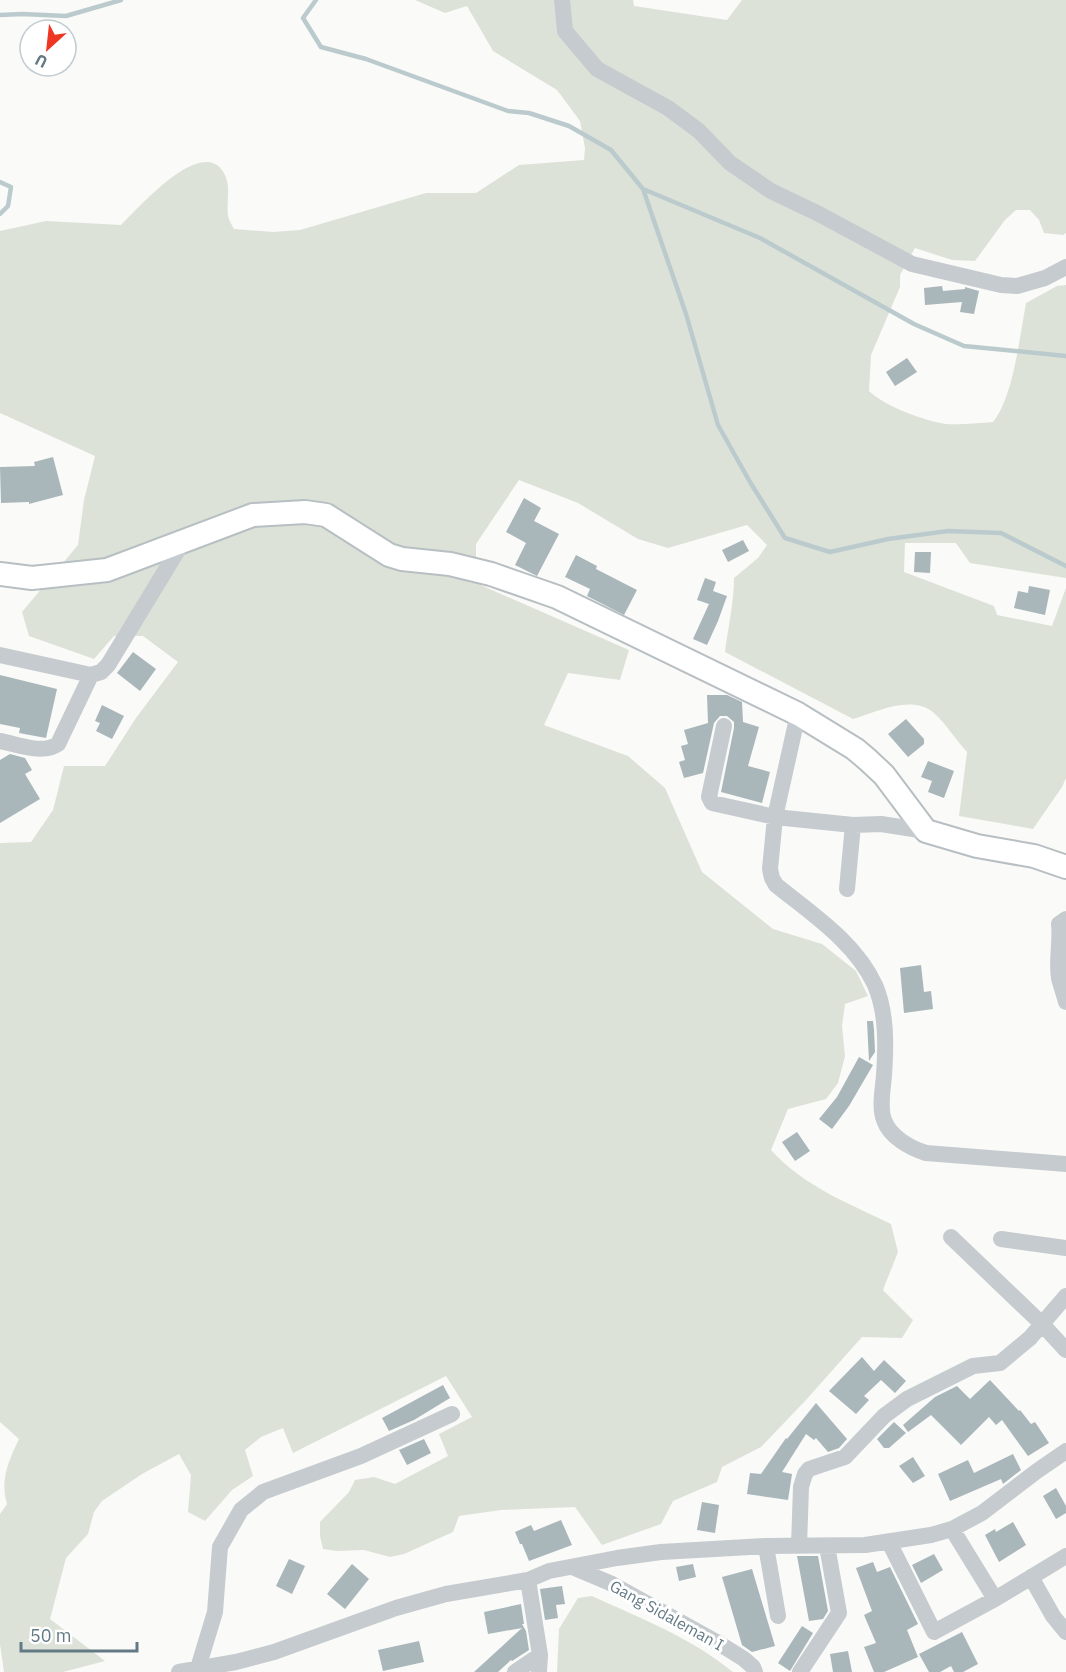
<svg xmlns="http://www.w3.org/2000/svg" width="1066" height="1672" font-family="'IBM Plex Sans',sans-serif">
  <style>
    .green { fill: #dde2d8 }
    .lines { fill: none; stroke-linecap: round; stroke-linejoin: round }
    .stream { stroke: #bbcbcd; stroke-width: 4.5 }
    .building { fill: #a9b6ba }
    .secondary-casing { stroke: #b7bfc3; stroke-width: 26 }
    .street { stroke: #c5cbce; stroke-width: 16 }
    .secondary { stroke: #fff; stroke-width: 22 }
    .labels { text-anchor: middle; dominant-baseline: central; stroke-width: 6; stroke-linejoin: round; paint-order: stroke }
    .street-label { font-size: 16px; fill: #637a85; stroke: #fff }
  </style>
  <rect width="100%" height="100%" fill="#fafaf8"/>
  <path class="green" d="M415 0H633L634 6 727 20 742 0H1066V233L1063 235 1044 233 1039 220 1030 210H1016L1005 220 975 261 952 260 915 248 900 275V287L871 355 869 391C884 406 925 421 946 424 961 425 978 423 993 422 1013 398 1020 335 1026 303L1057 286 1066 285V578L970 563 956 543H905L904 572 994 606 997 615 1052 626 1066 588V778L1062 787 1033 829 959 816 967 752C956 740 946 724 934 713 912 694 877 712 853 719L725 652C728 627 734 603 734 578L758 558 767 545 747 525 668 548 638 539 578 503 519 480 476 544V583L629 650 620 680 568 673 544 725 628 756 665 788 702 872 773 929 822 944 856 971 868 996 845 1004 842 1026 845 1056 838 1083 826 1099 788 1109 771 1150C805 1187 846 1202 891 1224L898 1252 883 1290 913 1320 902 1338 862 1337 806 1400 761 1447 722 1467 717 1482 673 1501 661 1524 602 1545 575 1507 501 1510 459 1516 453 1532 404 1554 390 1557 364 1550 337 1551 323 1549 320 1536V1522L349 1492 355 1480 374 1477 395 1484 448 1456 439 1434 472 1417 446 1376 293 1453 283 1428 261 1437 245 1450 253 1476 232 1490 205 1521 188 1512 191 1475 179 1454 142 1474 102 1501 94 1512 88 1534 66 1558 50 1619 105 1661 63 1672H4L0 1644V1514L7 1504C0 1480 8 1462 19 1439L0 1422V843L31 842 53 810 64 766H105L136 718 178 662 143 636H114L94 659 29 636 22 612 78 545 84 500 95 456 0 413V231L46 221 121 225C138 209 204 132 225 175 231 188 226 202 228 216 229 221 232 225 234 229L273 232 300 230 426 193H476L519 165 584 160 585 148 580 121 557 90 493 51 467 6 445 13Z
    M592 1596C642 1619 690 1637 733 1672H557L559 1629 578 1598Z"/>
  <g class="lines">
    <path class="stream" d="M316 0 303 18 321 47 366 59 508 111 529 113 569 126 611 150 643 189 760 238 914 324 964 346 1066 356
      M0 15 22 14 66 16 121 0
      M0 182 11 187 8 206 0 214
      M643 189 686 314 718 425 750 482 785 538 830 552 888 539 948 531 1001 533 1066 566"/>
  </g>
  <path class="building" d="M942 286 943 291 965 289V287L979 291 974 314 960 312 962 302 925 305 924 288Z
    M907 358 917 372 895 386 886 372Z
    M53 457 63 495 29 504V502L1 503 0 467 35 466 34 462Z
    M524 498 541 508 534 521 559 534 537 576 515 565 526 543 506 532Z
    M743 540 749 551 728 562 722 550Z
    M915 552H931L930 573 914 572Z
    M576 555 597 566 596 569 637 590 624 615 587 596 590 589 565 577Z
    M705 578 716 582 713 591 727 596 718 621 707 645 693 639 709 604 697 600Z
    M1029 586 1050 590 1045 615 1014 608 1018 591 1028 593Z
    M133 652 156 669 140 691 117 673Z
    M0 675 57 689 46 738 19 733 20 728 0 724Z
    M707 695H727L742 702 743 722 759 727 748 766 770 772 762 803 721 792 734 728V722L727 716H720L714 723 703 773 684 778 679 762 685 760 681 746 688 744 684 730 708 723Z
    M102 705 124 716 112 739 96 731 100 723 95 721Z
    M906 719 924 739V744L908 757 888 734Z
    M10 754 25 758 32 770 25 774 40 799 0 823V760Z
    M928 761 954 771 944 798 928 792 932 781 921 777Z
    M921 965 924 992 931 991 933 1009 904 1013 900 968Z
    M867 1021H873L874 1030 875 1052 869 1061Z
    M859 1057 873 1065 849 1106 832 1129 819 1119 837 1097Z
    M797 1132 810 1151 795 1161 782 1142Z
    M862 1357 874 1371 884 1360 906 1381 895 1393 881 1380 864 1396 869 1400 856 1414 829 1391Z
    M990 1380 1019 1411 1020 1410 1031 1424 1035 1422 1049 1443 1028 1456 1002 1420 996 1425 989 1417 961 1445 931 1415 908 1432 903 1425 935 1397 957 1386 970 1399Z
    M443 1385 450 1398 414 1420 389 1431 382 1418Z
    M816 1403 847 1439 839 1448 828 1452 816 1438 814 1440 806 1434 782 1472 792 1474 788 1500 747 1494 750 1473 761 1474 786 1438 787 1439Z
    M894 1422 906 1433 889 1448H884L877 1439Z
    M424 1439 431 1453 407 1465 399 1450Z
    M1013 1454 1021 1470 1003 1484 1001 1479 950 1501 938 1474 968 1460 974 1473Z
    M913 1457 925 1476 913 1483 899 1466Z
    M1056 1488 1066 1506V1513L1056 1519 1043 1496Z
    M702 1502 719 1505 715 1533 697 1530Z
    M561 1520 572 1545 529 1561 522 1544H520L515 1532 531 1525 534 1531Z
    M1013 1522 1026 1545 999 1562 985 1535 995 1529 996 1532Z
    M934 1554 943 1570 921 1583 912 1565Z
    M797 1556H818L828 1611 823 1619 809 1621Z
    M289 1559 305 1566 292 1594 276 1586Z
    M873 1562 877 1572 890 1567 918 1624 907 1630 918 1657 884 1672H874L864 1647 876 1643 864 1615 872 1611 856 1568Z
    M352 1564 369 1579 345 1609 327 1594Z
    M693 1564 696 1577 679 1581 676 1567Z
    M752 1569 775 1646 752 1652 742 1645 722 1577Z
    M562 1586 565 1604 556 1605 558 1618 545 1620 540 1589Z
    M521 1604 524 1624H522L526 1631 529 1650 512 1661 511 1660 498 1672H474L522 1628 488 1634 484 1612Z
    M802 1626 813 1633 790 1671 778 1663Z
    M962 1632 978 1664 963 1672H954L951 1666 940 1672H929L919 1654Z
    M419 1641 424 1662 383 1671 378 1650Z
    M848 1651 852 1672H833L830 1654Z"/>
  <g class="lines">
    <defs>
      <path id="secondary" d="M0 574 32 578 107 570 253 515 305 512 326 515 389 555 402 559 450 564 491 574 557 597 798 714 855 749 868 760 884 775 926 831 977 846 1034 856 1066 867"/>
    </defs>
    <use href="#secondary" class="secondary-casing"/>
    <path class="street" d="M562 0 565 31 597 69 668 108 699 131 730 163 771 191 819 214 912 264 1001 285 1017 286 1045 278 1066 267
      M0 655 91 675 101 672 108 665 184 540
      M798 714 775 817 770 869 772 878 776 885C812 914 855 942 875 985 887 1013 886 1046 884 1075 883 1089 879 1107 884 1120 890 1137 910 1148 926 1153L1066 1164
      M724 726 709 797 712 803 775 817 853 825 881 824 926 831
      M0 741C17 744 42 755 58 744L91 675
      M847 889 853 825
      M1066 919 1059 924C1061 942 1056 961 1059 978 1061 986 1064 994 1066 1002
      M951 1237 1043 1325 1066 1350
      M1001 1239 1066 1248
      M952 1529 995 1599 1066 1556
      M889 1542 934 1632 995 1599
      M766 1546 778 1616
      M799 1546 801 1487 805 1474 809 1469 845 1457 884 1416 907 1399 973 1366 1000 1363 1030 1338 1066 1296
      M572 1567 610 1583 720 1644 744 1659 753 1667 755 1672
      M1031 1577 1053 1616 1066 1632
      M528 1580 540 1655 539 1672
      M198 1668 215 1612 220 1547 241 1510 263 1492 361 1456 452 1414
      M179 1672 236 1662 274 1652 396 1608 446 1594 528 1580 549 1571 617 1558 661 1552 766 1546 865 1545 931 1535 952 1529 982 1513 1037 1471 1066 1451
      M515 1672 540 1655
      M800 1672 839 1613 827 1546"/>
    <use href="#secondary" class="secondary"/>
  </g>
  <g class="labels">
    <g class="street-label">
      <text transform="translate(667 1615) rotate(29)">Gang Sidaleman I</text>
    </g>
  </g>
  <g transform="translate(48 48) rotate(207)"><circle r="28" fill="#ffffff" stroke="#c1cace" stroke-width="1.5"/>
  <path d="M0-4.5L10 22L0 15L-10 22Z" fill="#ef3622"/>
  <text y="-9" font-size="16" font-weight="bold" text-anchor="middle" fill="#637a85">U</text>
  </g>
  <path d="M21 1642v9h116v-9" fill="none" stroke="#637a85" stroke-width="3"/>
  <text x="30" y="1642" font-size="18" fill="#637a85" stroke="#ffffff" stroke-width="4.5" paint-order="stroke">50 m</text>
</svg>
